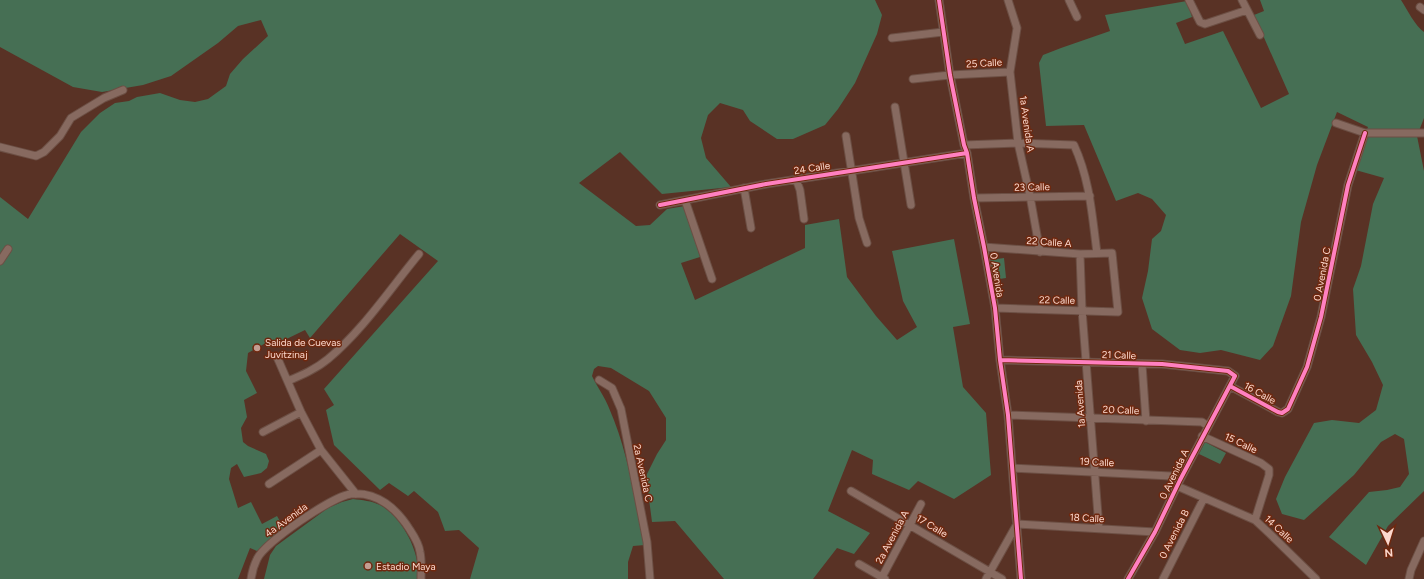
<svg xmlns="http://www.w3.org/2000/svg" width="1424" height="579" font-family="Figtree,sans-serif">
  <style>
    .green { fill: #466f54 }
    .lines { fill: none; stroke-linecap: round; stroke-linejoin: round }
    .minor-casing { stroke: #6c4f44; stroke-width: 9 }
    .minor { stroke: #876a60; stroke-width: 7 }
    .cycleway-casing { stroke: #6f280f; stroke-width: 6 }
    .cycleway { stroke: #ff80c0; stroke-width: 4 }
    .poi-dot { fill: #c39e92; stroke: #6f280f; stroke-width: 1.5 }
    .labels { text-anchor: middle; dominant-baseline: central; stroke-width: 3; stroke-linejoin: round; paint-order: stroke }
    .street-label { font-size: 10px; fill: #fcd8cd; stroke: #6f280f }
    .poi-label { font-size: 10px; fill: #fcd8cd; stroke: #6f280f; text-anchor: start }
  </style>
  <rect width="100%" height="100%" fill="#593225"/>
  <path class="green" d="M0 0H875L882 15 877 34 855 83 838 109 825 125 793 139H777L750 121 743 110 720 103 708 115 701 138 706 158 731 187 662 194 620 152 579 183 636 226 650 225 667 209 685 206 700 257 681 263 695 300 805 248V225L839 219 847 277 876 316 897 340 917 327 903 301 892 251 954 239 970 324 953 327 963 387 986 413 991 475 954 499 918 481 909 490 872 474 873 460 852 450 828 511 870 533 854 554 837 548 813 579H724L675 521 652 522 646 476 657 454 666 440V418L649 391 611 368 598 366 594 369 592 376C597 387 605 397 609 408 628 451 635 500 645 545L633 546 628 562V579H470L479 548 459 530 445 531 438 512 414 491 408 496 389 483 380 490 334 445 326 410 334 405 324 389 438 261 400 234 310 338 305 330 268 348 264 344 248 353 246 371 257 393 244 400 247 417 241 428 243 442 248 446 266 454 269 461 267 468 261 473 244 477 237 464 231 468 229 479 238 508 251 502 262 524 277 516 285 530 257 551 250 548 238 579H0V197L28 219 81 132 100 113 115 103 129 101 137 97 160 93 180 100 195 102 208 99 226 86 230 74 243 59 268 36 261 20 238 26 218 43 171 76 143 85 102 92 73 87 0 47Z
    M1260 0H1401C1407 9 1415 26 1424 32V118L1417 136 1424 171V491L1388 526 1366 565 1329 537 1369 492 1387 490 1400 487 1409 474 1404 439 1395 434 1381 442 1354 475 1304 520 1282 514 1276 499 1285 477 1314 423 1332 420 1359 423 1376 410 1383 385 1372 362 1356 335 1353 289 1361 266 1373 204 1384 178 1352 169 1368 127 1337 112 1317 165 1301 222 1291 296 1273 346 1260 360 1221 350 1200 353 1180 350 1152 329 1142 298 1148 271 1152 239 1161 231 1166 215 1152 199 1138 193 1116 201 1084 125 1046 126 1039 63 1043 55 1061 48 1110 31 1105 15 1187 1 1192 17 1176 23 1185 44 1223 31 1261 108 1289 94 1254 15 1264 11Z
    M1004 258 1006 278 993 280 990 260Z
    M1205 442 1226 453 1220 464 1199 454Z
    M353 499C362 500 372 501 380 505 403 518 421 553 418 579H264L270 555 276 546 328 508 342 502Z"/>
  <g class="lines">
    <defs>
      <path id="minor" d="M939 0 950 75 964 145 967 153 974 198 984 247 995 308 1000 360 1008 415 1021 579
        M1008 0 1017 28 1010 72 1018 143 1030 196 1040 252
        M1069 0 1077 17
        M1189 0 1200 22 1205 24 1247 10
        M1242 0 1260 35
        M1420 7 1424 10
        M892 38 943 32
        M913 79 950 75 1010 72
        M895 107 911 205
        M1336 123 1365 133H1424
        M846 136 859 218 867 243
        M964 145 1018 143 1074 145C1090 180 1092 215 1097 253
        M0 147 36 156 44 152 60 136 71 118 104 98 123 90
        M796 179 800 190 804 219
        M744 188 751 228
        M974 198 1090 196
        M685 200 712 279
        M660 205 766 184 967 153
        M984 247 1080 254 1112 253 1118 312 995 308
        M1080 254 1082 310 1099 528
        M0 261 8 249
        M277 357 301 412 321 450 356 494
        M1000 360 1162 364 1228 371 1235 376 1180 480 1155 532 1128 579
        M1142 364 1146 421
        M599 380 612 388 621 409 647 542 650 579
        M288 381C302 375 316 369 328 359 363 330 390 289 419 254
        M1230 386 1278 412 1282 413 1288 409 1307 367 1321 317 1348 185 1365 133
        M1008 415 1202 422 1208 426
        M263 432 301 412
        M1202 436 1261 463 1269 469V475L1255 520
        M1013 468 1171 476 1180 480
        M269 484 321 450
        M1177 486 1255 520 1270 534 1316 579
        M851 491 1002 579
        M859 564 885 579
        M251 579C252 572 254 565 257 559 265 542 333 496 351 494 377 491 397 509 410 530 414 536 419 544 420 552 422 561 421 570 421 579
        M881 579 921 504
        M986 579 1017 524 1155 532
        M1163 579 1204 498
        M1409 579 1411 570 1424 541"/>
    </defs>
    <use href="#minor" class="minor-casing"/>
    <use href="#minor" class="minor"/>
    <defs>
      <path id="cycleway" d="M939 0 950 75 964 145 967 153 974 198 984 247 995 308 1000 360 1008 415 1021 579
        M660 205 766 184 967 153
        M1000 360 1162 364 1228 371 1235 376 1180 480 1155 532 1128 579
        M1230 386 1278 412 1282 413 1288 409 1307 367 1321 317 1348 185 1365 133"/>
    </defs>
    <use href="#cycleway" class="cycleway-casing"/>
    <use href="#cycleway" class="cycleway"/>
  </g>
  <g class="poi-dot">
    <circle cx="257" cy="348" r="4"/>
    <circle cx="368" cy="566" r="4"/>
  </g>
  <g class="labels">
    <g class="street-label">
      <text transform="translate(984 63) rotate(-3)">25 Calle</text>
      <text transform="translate(1027 124) rotate(82)">1a Avenida A</text>
      <text transform="translate(812 168) rotate(-9)">24 Calle</text>
      <text transform="translate(1032 187) rotate(-1)">23 Calle</text>
      <text transform="translate(1049 242) rotate(4)">22 Calle A</text>
      <text transform="translate(1322 274) rotate(-79)">0 Avenida C</text>
      <text transform="translate(997 275) rotate(81)">0 Avenida</text>
      <text transform="translate(1057 300) rotate(1)">22 Calle</text>
      <text transform="translate(1119 355) rotate(2)">21 Calle</text>
      <text transform="translate(1260 393) rotate(29)">16 Calle</text>
      <text transform="translate(1080 404) rotate(-94)">1a Avenida</text>
      <text transform="translate(1121 410) rotate(2)">20 Calle</text>
      <text transform="translate(1241 443) rotate(25)">15 Calle</text>
      <text transform="translate(1097 462) rotate(3)">19 Calle</text>
      <text transform="translate(643 473) rotate(78)">2a Avenida C</text>
      <text transform="translate(1174 474) rotate(-64)">0 Avenida A</text>
      <text transform="translate(1087 518) rotate(3)">18 Calle</text>
      <text transform="translate(286 520) rotate(-36)">4a Avenida</text>
      <text transform="translate(932 526) rotate(31)">17 Calle</text>
      <text transform="translate(1279 529) rotate(43)">14 Calle</text>
      <text transform="translate(1174 534) rotate(-63)">0 Avenida B</text>
      <text transform="translate(892 537) rotate(-62)">2a Avenida A</text>
    </g>
    <g class="poi-label">
      <text x="265" y="342">Salida de Cuevas<tspan x="265" dy="12">Juvitzinaj</tspan></text>
      <text x="376" y="566">Estadio Maya</text>
    </g>
  </g>
  <g transform="translate(1388 543) rotate(176)" stroke="#6f280f" stroke-width="3" paint-order="stroke">
  <path d="M0-3L7 15L0 10L-7 15Z" fill="#fcd8cd"/>
  <text y="-6" font-size="11" font-weight="bold" text-anchor="middle" fill="#fcd8cd">N</text>
  </g>
</svg>
